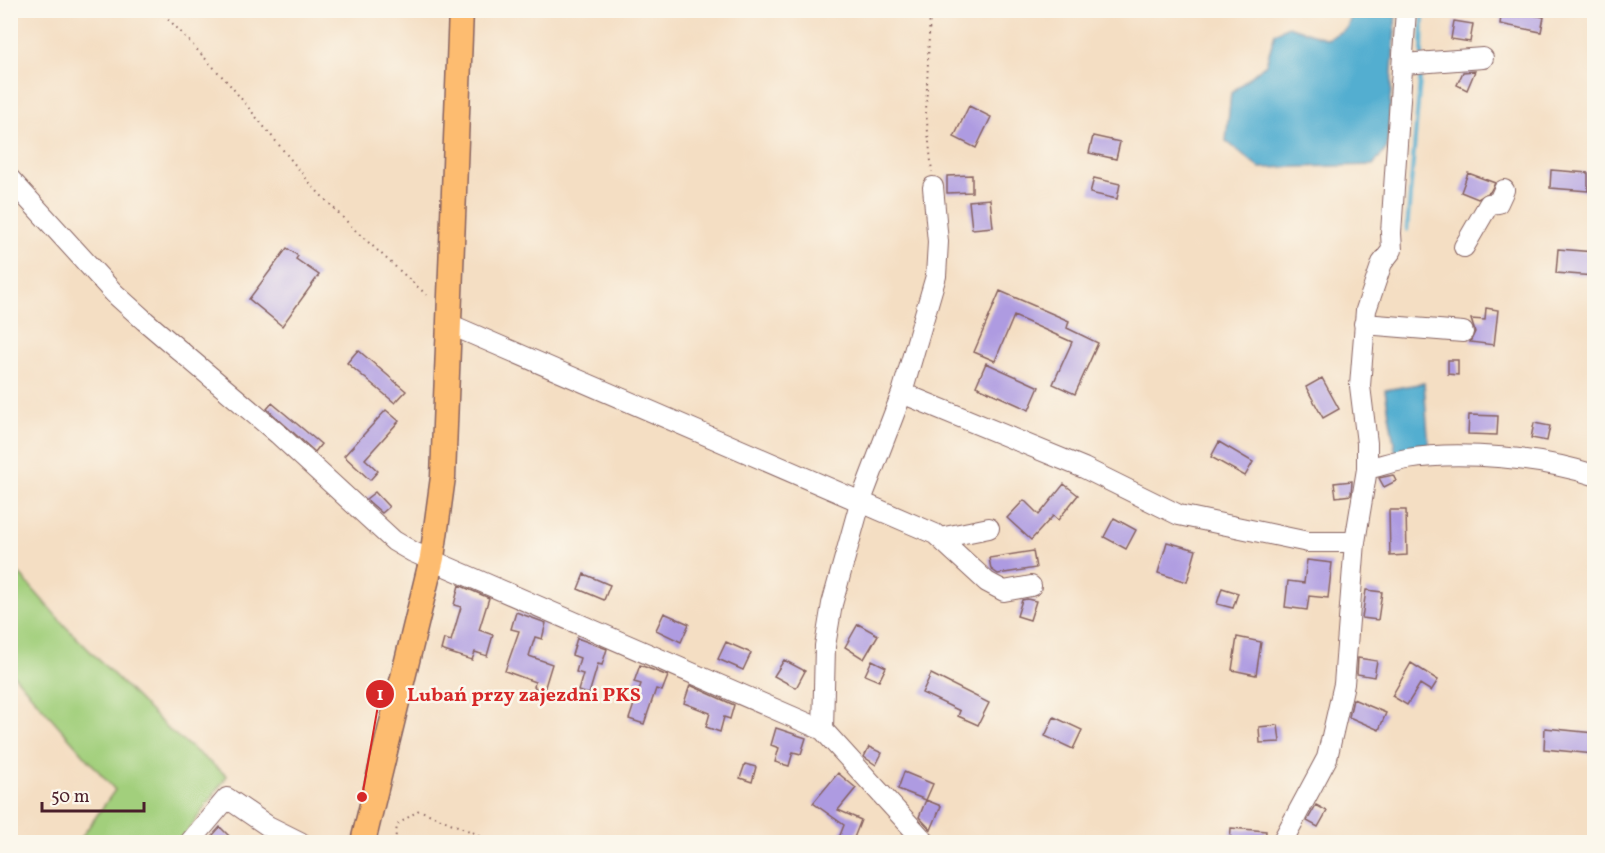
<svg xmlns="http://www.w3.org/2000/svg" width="1605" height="853" font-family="Vollkorn,serif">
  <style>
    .green { fill: #a2cf7c; stroke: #767754; stroke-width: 1.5 }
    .water { fill: #52aed0; stroke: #4e667e; stroke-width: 1.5 }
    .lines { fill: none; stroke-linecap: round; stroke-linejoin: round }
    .stream { stroke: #52aed0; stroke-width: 4 }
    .building { fill: #ae9be1 }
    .minor-casing { stroke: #866260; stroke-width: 22 }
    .major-casing { stroke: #866260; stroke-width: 27 }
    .path { stroke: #866260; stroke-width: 2; stroke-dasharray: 1.5 4.5; stroke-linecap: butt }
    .minor { stroke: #fff; stroke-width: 20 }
    .major { stroke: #fdbc6f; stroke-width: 24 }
    .leader { fill: none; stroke: #d62828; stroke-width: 2 }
    .callout-dot { fill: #d62828; stroke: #fbf7ec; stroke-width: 2 }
    .mark-label { font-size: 18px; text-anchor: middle; font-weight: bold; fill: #fff }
    .callout-label { font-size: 20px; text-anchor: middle; font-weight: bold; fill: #d62828; stroke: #fbf7ec; stroke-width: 5; stroke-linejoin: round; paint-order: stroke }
  </style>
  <rect width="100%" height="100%" fill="#fbf7ec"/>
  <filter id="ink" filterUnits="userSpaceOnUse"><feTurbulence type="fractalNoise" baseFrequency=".0167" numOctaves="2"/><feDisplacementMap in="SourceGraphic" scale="12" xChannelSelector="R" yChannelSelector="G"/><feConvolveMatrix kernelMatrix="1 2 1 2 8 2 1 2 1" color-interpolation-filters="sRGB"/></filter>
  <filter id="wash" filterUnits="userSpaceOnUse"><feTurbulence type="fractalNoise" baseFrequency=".008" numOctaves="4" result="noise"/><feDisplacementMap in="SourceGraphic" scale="24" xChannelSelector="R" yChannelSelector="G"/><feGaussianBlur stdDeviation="1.35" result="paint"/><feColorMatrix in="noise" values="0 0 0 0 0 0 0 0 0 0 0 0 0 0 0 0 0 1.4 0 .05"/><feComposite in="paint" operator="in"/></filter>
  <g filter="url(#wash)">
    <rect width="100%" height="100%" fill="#f4dec3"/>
    <path class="green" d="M10 563 65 626 169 730 227 776 180 842H78L115 790 11 672Z"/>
    <path class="water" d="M1353 11H1396L1387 148 1373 165 1260 168 1226 141 1231 93 1266 64 1275 33 1288 26 1328 39 1347 28Z
      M1424 383 1429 449 1396 455 1385 390Z"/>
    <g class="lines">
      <path class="stream" d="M1422 55 1423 11
        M1407 230 1421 69"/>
    </g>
    <g id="blocks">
      <path class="building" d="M1502 10 1544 17 1541 32 1500 24Z
        M1454 21 1473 24 1470 42 1451 39Z
        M1475 71 1467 90 1457 85 1463 72Z
        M969 106 991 117 976 148 954 137Z
        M1093 136 1120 142 1116 159 1089 153Z
        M1551 170 1588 173V191L1550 188Z
        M1468 173 1495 183 1490 192 1478 199 1461 192Z
        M972 175V192L947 193V176Z
        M1094 178 1120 184 1117 199 1090 193Z
        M990 199 993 227 972 229 969 201Z
        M287 248 298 256 296 259 319 275 282 326 249 299Z
        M1558 249 1594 252V276L1556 273Z
        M1000 291 1069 321 1067 328 1098 343 1075 394 1053 384 1072 342 1014 316 995 361 974 352Z
        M1486 308 1498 310 1494 345 1470 342 1475 332 1471 319 1485 320Z
        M358 350 406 391 395 403 347 363Z
        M1448 360H1458V375L1448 374Z
        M986 363 1039 387 1029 410 976 386Z
        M1322 378 1339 409 1323 418 1306 387Z
        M272 403 321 444 315 452 267 409Z
        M386 410 399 421 365 459 378 471 370 480 344 456Z
        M1469 415 1498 416 1497 435 1468 434Z
        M1534 423 1550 426 1547 441 1531 438Z
        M1219 442 1253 462 1245 476 1211 457Z
        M1393 475 1396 481 1384 487 1379 478Z
        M1352 481 1351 495 1336 497 1334 483Z
        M1064 484 1078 495 1058 520 1053 516 1031 540 1007 518 1024 500 1039 515Z
        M375 492 389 507 382 513 366 499Z
        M1389 510H1406L1407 555 1390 556Z
        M1114 518 1136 530 1126 549 1104 537Z
        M1167 542 1196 550 1187 582 1158 573Z
        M1033 551 1036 568 998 574 991 569 989 558Z
        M1307 560 1332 563 1328 598 1309 596 1307 610 1285 607 1288 581 1304 583Z
        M584 574 610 585 604 600 578 589Z
        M459 585 489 598 479 630 493 635 487 656 475 652 472 660 441 650 444 639 451 641 461 607 454 605Z
        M1222 588 1238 593 1233 608 1217 604Z
        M1366 590 1382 592 1378 620 1362 618Z
        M1027 599 1036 601 1030 620 1017 616 1022 600Z
        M516 612 546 623 542 639 535 637 529 656 552 664 544 690 534 687 535 682 505 671 519 631 511 629Z
        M664 613 689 624 681 642 656 630Z
        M858 624 878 635 864 659 845 647Z
        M1237 637 1261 642 1256 675 1232 670Z
        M577 638 607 649 602 665 598 664 589 694 578 691 583 674 576 672 580 658 572 655Z
        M726 642 751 653 743 670 718 659Z
        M1358 658 1377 661 1374 677 1357 674Z
        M784 660 805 671 796 688 774 676Z
        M872 660 886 667 879 681 865 675Z
        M1411 663 1438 680 1431 691 1420 684 1407 705 1392 696Z
        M640 665 668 676 662 691 656 689 644 724 629 719 641 684 634 682Z
        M931 674 989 703 978 725 958 716 960 711 922 693Z
        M690 685 734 705 730 719 724 717 720 732 706 727 710 713 684 703Z
        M1353 699 1386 713 1379 730 1349 717Z
        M1054 717 1082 730 1073 749 1045 736Z
        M1278 725 1280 742 1260 743 1259 727Z
        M776 728 806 738 801 754 793 752 789 766 775 762 779 748 771 745Z
        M1545 728 1594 733V754L1544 749Z
        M869 747 882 753 876 765 864 757Z
        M745 764 756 767 752 782 740 778Z
        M904 772 933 784 926 800 898 789Z
        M838 773 856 788 838 810 861 820 852 843H837L844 825 813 803Z
        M926 800 941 806 931 830 919 817Z
        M1316 805 1327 811 1318 827 1307 821Z
        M220 827 236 843H206Z
        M1231 828 1266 831 1265 843H1230Z"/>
    </g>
  </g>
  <g filter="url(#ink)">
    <use href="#blocks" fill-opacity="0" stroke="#866260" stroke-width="1.5"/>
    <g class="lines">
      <defs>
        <path id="minor" d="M1404 64 1483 58
          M10 179 114 293 145 321 278 434 394 541 413 552 823 730 925 842
          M1464 247 1489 204 1498 203 1504 190
          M449 324 935 534 987 582 1004 591 1031 586
          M1364 324 1463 332
          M902 393 1084 468 1179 515 1308 542H1355
          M1367 469C1380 466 1394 461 1407 459 1461 450 1543 458 1594 475
          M940 538 989 528
          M823 730 825 646 832 604 860 503 902 393 936 276 938 242 933 187
          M190 842 227 798 268 826 300 842
          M1282 842 1327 758 1344 684 1355 542 1367 469V443L1360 386 1366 310 1382 263 1392 250 1391 233 1406 10"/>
        <path id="major" d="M363 842 432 558 443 477 461 10"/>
      </defs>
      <use href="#minor" class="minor-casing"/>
      <use href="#major" class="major-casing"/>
      <path class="path" d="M160 10 230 85 314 188 357 232 430 298
        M930 10 926 112 932 172
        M395 842 397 825 419 810 496 842"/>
      <use href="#minor" class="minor"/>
      <use href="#major" class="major"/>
    </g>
  </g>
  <path class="leader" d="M362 797L380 694"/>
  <g class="callout-dot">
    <circle cx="362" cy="797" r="6"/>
    <circle cx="380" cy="694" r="15"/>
  </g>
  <g class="mark-label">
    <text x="380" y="700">1</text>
  </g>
  <g class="callout-label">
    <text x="524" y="701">Lubań przy zajezdni PKS</text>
  </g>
  <rect width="1605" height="853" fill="none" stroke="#fbf7ec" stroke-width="36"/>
  <path d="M42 802v9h102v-9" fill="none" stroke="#4a1f2b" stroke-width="3"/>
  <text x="51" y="802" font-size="18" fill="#4a1f2b" stroke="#fbf7ec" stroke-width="4.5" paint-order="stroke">50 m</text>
</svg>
